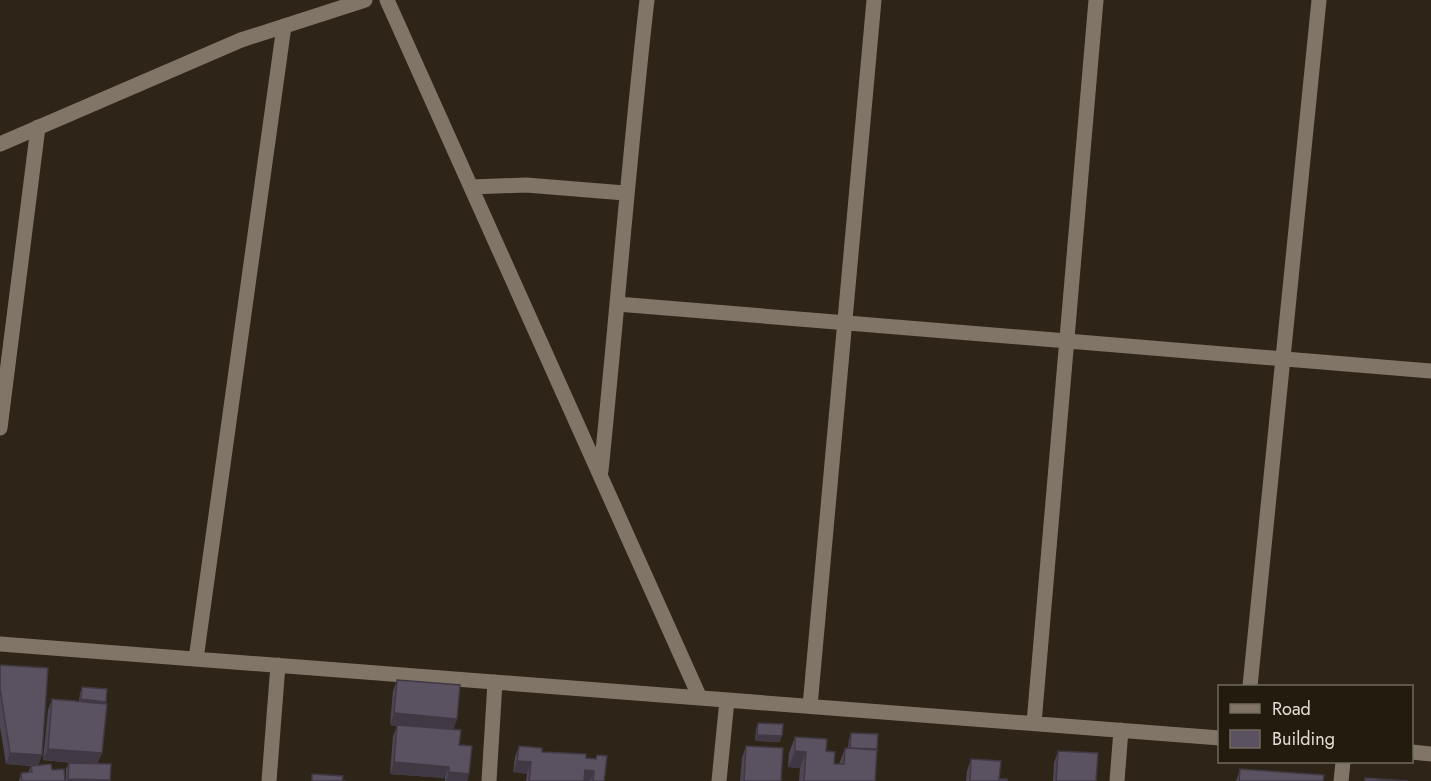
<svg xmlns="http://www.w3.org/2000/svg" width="1431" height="781" font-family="Jost,sans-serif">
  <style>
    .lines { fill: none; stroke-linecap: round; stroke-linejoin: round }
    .minor { stroke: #807567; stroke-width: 15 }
    .tertiary { stroke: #807567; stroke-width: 15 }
    .wall { fill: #4e4753 }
    .shaded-wall { fill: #403944 }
    .building { fill: #5b5261; stroke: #403944; stroke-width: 1.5 }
  </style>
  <rect width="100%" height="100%" fill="#2e2518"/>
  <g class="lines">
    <path class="minor" d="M387 0 700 698
      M471 187 526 185 625 193
      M617 304 1431 371
      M0 428 38 127
      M601 471C617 314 629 157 647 0
      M0 644 1220 738
      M196 659 284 26
      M1250 686 1319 0
      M810 706 874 0
      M1034 723 1096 0
      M1412 752 1431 754
      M269 781 278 665
      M489 781 495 682
      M719 781 727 700
      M1117 781 1121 730
      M1341 781 1343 762"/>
    <path class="tertiary" d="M0 144 241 40 365 0"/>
  </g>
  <path class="wall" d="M0 665 42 755 38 765 52 770 65 781H19L21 773H28L31 766 6 764 0 727Z
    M397 680 457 719 453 729 469 774 467 781H445V778L390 774 393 736 397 726 390 725 393 691Z
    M82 687 105 704 98 764H111L110 781H66V769L69 763H71L43 760 48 710 52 699 79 701 80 693Z
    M758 723 780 742 755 741 756 729Z
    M851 733 875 781H799L800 768 788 767 789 753 795 737 826 751 834 764H839L845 748H848L849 739Z
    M519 746 542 752 586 758 595 759 597 755 604 781H526L527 774 513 772 515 757Z
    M746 746 781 781H740L742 758Z
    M1058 751 1096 781H1053L1054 763Z
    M971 759 999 779 1007 781H966L967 771Z
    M1240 769 1323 781H1236Z"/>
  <path class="shaded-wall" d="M81 699 106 702 104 708 79 705Z
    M394 713 457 719 453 731 390 725Z
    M757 735 782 736 780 742 755 741Z
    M48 749 102 753 97 765 43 760Z
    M795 751 806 752 800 768 788 767Z
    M10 753 42 755 38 766 6 764Z
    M517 761 531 762 527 774 513 772Z
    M394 762 449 767 445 778 390 774Z
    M585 770 594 771 590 781H581Z
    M449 772 469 774 467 781H446Z
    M68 779 110 780 67 781Z"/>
  <path class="building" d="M0 665 48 668 42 755 10 753 0 688Z
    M397 680 460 685 457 719 394 713Z
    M82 687 107 689 106 702 81 699Z
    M52 699 107 704 102 753 48 749Z
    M758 723 783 724 782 736 757 735Z
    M397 725 461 730 459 745 472 746 469 774 449 772V767L394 762Z
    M851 733 878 734 877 749 850 748Z
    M795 737 827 739 826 751 835 752 834 764H844L845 748 877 750 875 781H804L806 752 795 751Z
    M519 746 542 748V752L586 754V758L596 759 597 755 607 756 604 781H593L594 771 585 770 584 781H529L531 762 517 761Z
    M746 746 783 748 781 781H744Z
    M1058 751 1098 753 1096 781H1056Z
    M971 759 1001 761 999 779H1007V781H970Z
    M69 763 111 764 110 780 68 779Z
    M51 764 52 770 64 769 65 781H22L21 773 32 772 31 766Z
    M1240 769 1324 775 1323 781H1239Z
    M312 774 343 776 342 781H346H312Z
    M1365 778 1408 781H1365Z"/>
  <rect x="1218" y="685" width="195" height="78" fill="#241b0f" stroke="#70695e" stroke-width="1.5"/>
  <rect x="1230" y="704" width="30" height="9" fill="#807567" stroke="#70695e" stroke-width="1.5"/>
  <text x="1272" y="715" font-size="18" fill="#e3ddd5">Road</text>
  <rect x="1230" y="730" width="30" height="18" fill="#5b5261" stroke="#70695e" stroke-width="1.5"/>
  <text x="1272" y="745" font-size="18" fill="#e3ddd5">Building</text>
</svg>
